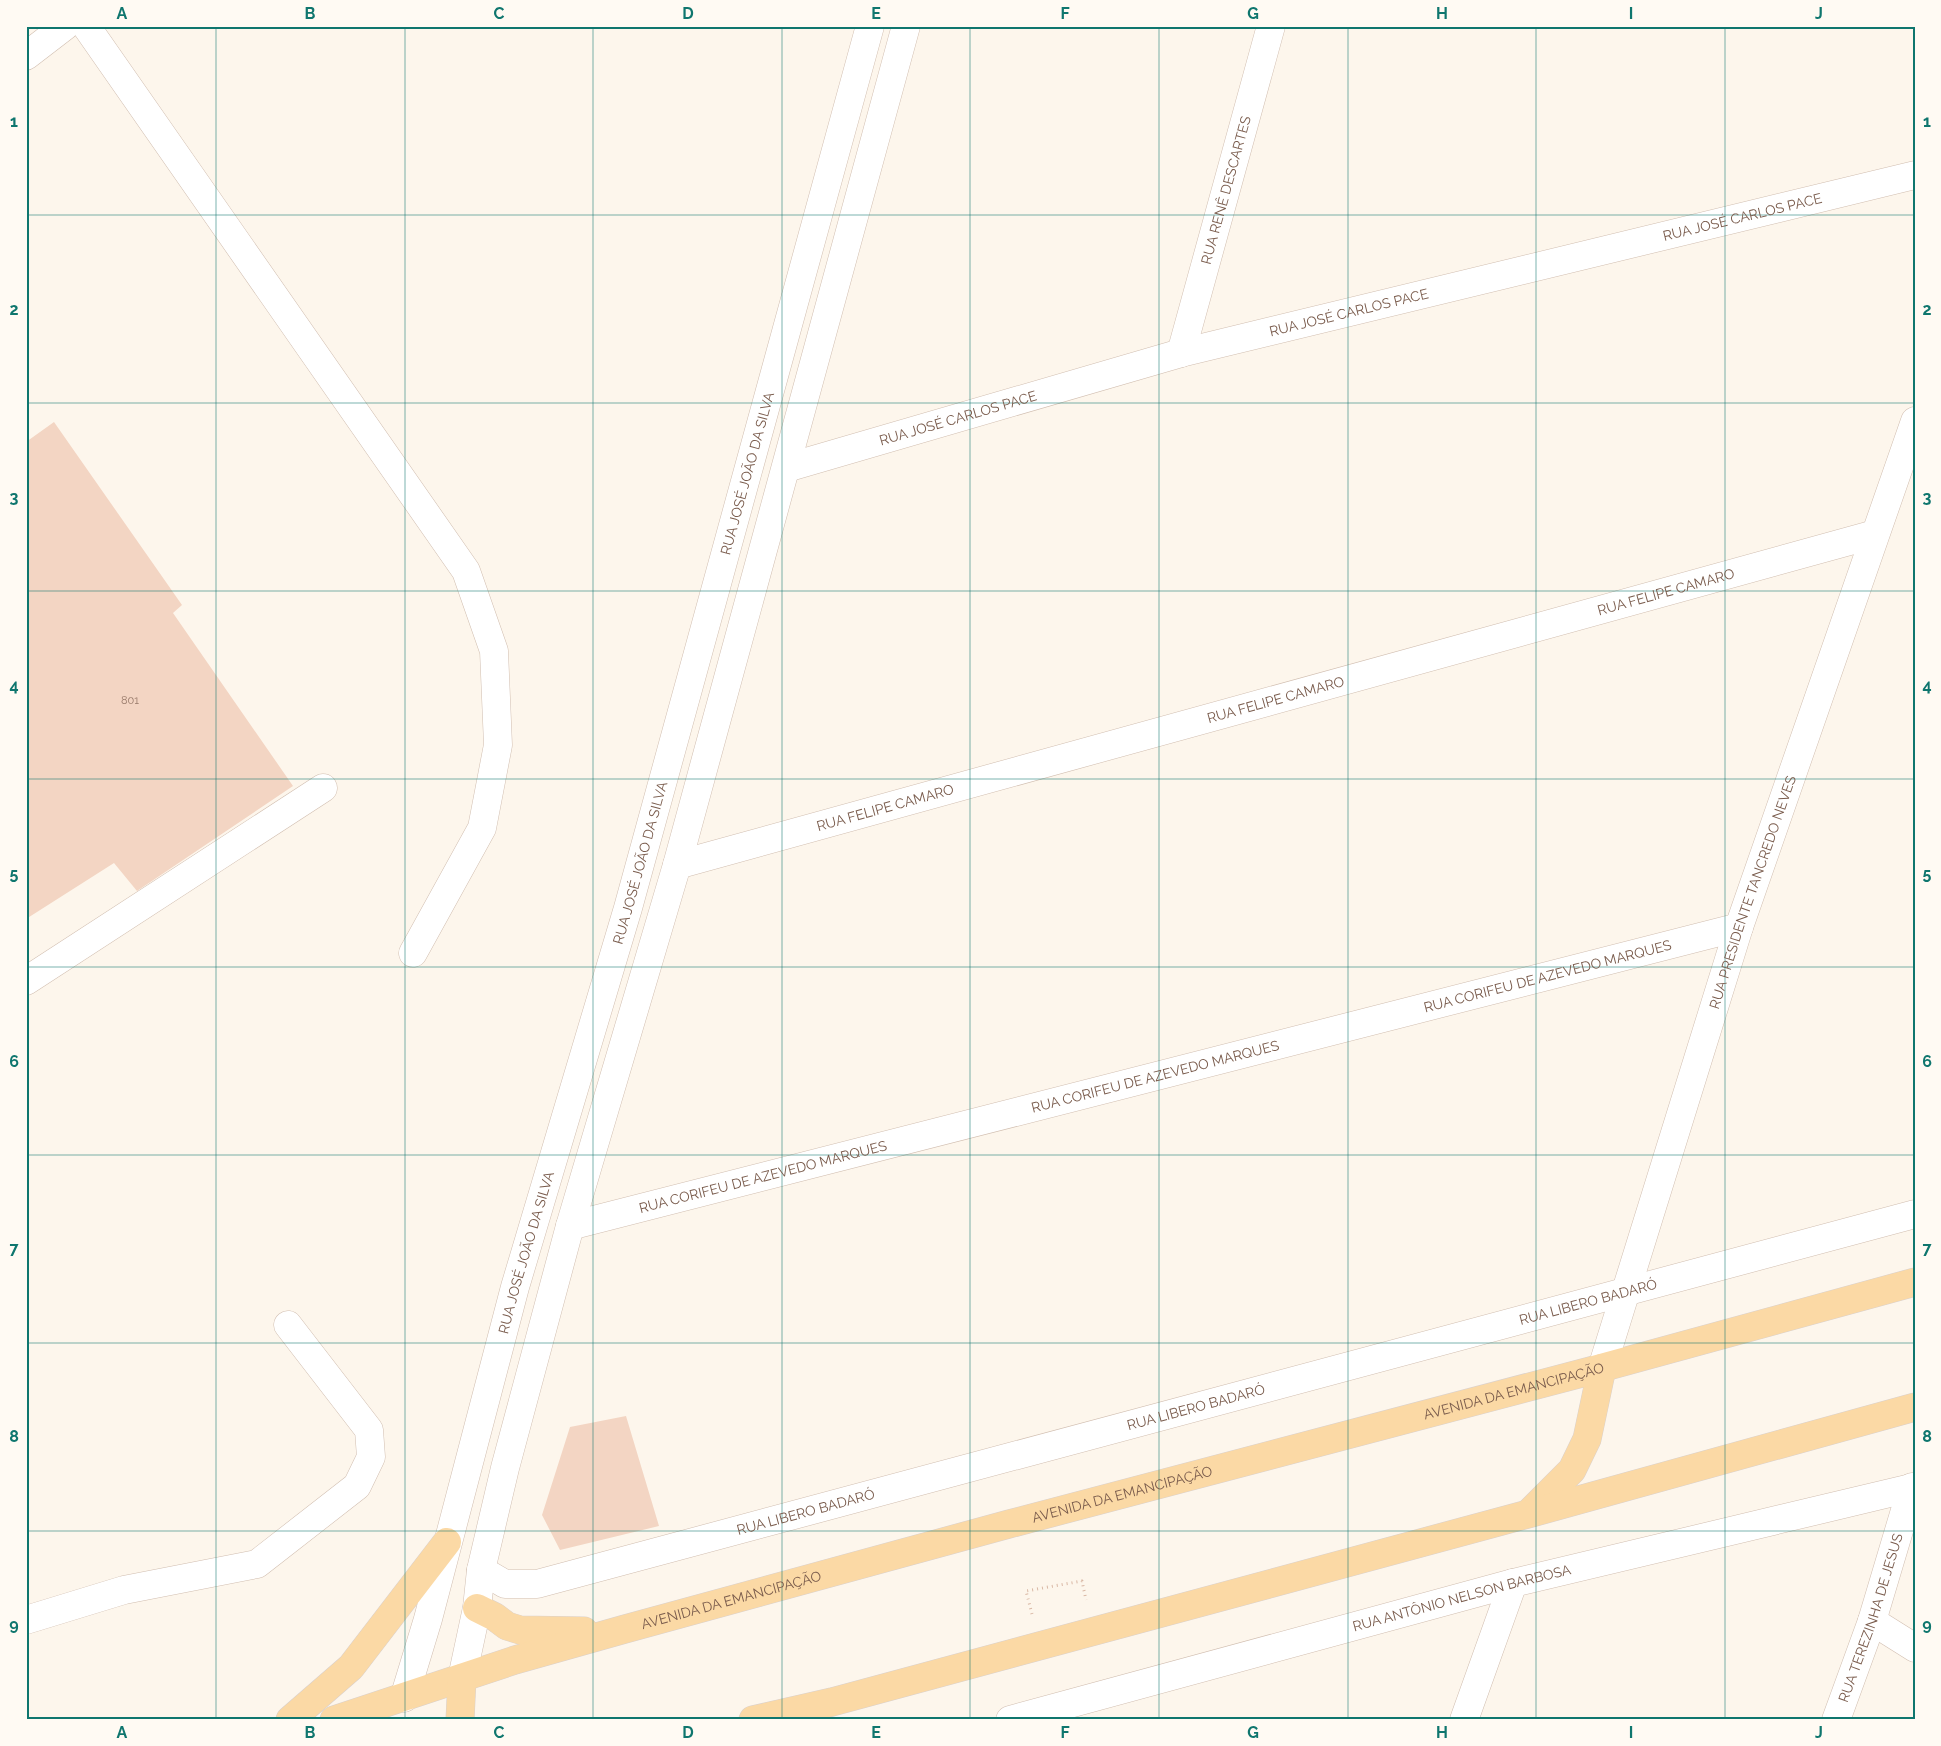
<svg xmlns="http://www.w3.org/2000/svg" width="1941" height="1746" font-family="Raleway,sans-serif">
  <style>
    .building { fill: #f3d5c3 }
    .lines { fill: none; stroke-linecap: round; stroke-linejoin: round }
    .minor-casing { stroke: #d1beb0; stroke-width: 29 }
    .major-casing { stroke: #dad1cd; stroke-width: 29 }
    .path { stroke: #d9b8a5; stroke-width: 3; stroke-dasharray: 1 4; stroke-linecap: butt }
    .minor { stroke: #fff; stroke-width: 28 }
    .major { stroke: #fbd9a5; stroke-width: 28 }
    .grid { fill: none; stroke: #0f766e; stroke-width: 1; stroke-opacity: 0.55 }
    .labels { text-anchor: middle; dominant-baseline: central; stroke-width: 4; stroke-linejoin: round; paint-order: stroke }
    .number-label { font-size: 11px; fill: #987a6a }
    .street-label { font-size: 14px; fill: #7a5c4d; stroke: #fffaf3 }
    .neatline { fill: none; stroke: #0f766e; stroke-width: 2 }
    .grid-label { font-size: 16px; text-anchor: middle; font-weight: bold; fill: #0f766e }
  </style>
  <rect width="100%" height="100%" fill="#fdf6ec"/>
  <path class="building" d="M54 422 182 605 173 613 293 786 137 891 114 863 26 919V442Z
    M626 1416 659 1526 560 1550 542 1515 570 1427Z"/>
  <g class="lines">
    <defs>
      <g id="minor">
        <path d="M86 26 466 571 494 651 498 745 482 828 413 953"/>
        <path d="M26 56 65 26"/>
        <path id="s1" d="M1181 353 1271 26"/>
        <path id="s2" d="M786 468 1181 353 1915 175"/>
        <path id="s3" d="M677 865 1875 534"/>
        <path d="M26 981 323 788"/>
        <path id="s4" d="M570 1226 1739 927"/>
        <path id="s5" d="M1602 1368 1739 927 1915 421"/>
        <path id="s6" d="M481 1570 505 1584H537L1915 1214"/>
        <path d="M26 1620 124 1590 257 1564 357 1486 371 1457 369 1430 288 1325"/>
        <path d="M1872 1621 1915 1648"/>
        <path d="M462 1678 477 1608 481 1570 505 1468 570 1226 677 865 906 26"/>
        <path id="s7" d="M404 1698 428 1619 515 1287 628 908 870 26"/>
        <path id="s8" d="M1010 1720 1513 1583 1915 1487"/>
        <path d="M1464 1720 1513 1583"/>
        <path id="s9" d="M1836 1720 1872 1621 1912 1487"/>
      </g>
      <g id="major">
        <path d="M1529 1513 1572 1470 1587 1439 1602 1368"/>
        <path d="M477 1608 495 1617 507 1626 520 1630 584 1631"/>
        <path d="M290 1720 351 1667 447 1542"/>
        <path id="s10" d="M334 1720 515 1660 625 1629 1009 1524 1590 1371 1915 1282"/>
        <path d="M460 1720 462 1678"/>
        <path d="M753 1720 832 1702 1528 1514 1915 1407"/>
      </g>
    </defs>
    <use href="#minor" class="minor-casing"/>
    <use href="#major" class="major-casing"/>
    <path class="path" d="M1032 1614 1026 1591 1082 1581 1086 1600"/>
    <use href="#minor" class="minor"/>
    <use href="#major" class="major"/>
  </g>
  <path class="grid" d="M216 26V1720M405 26V1720M593 26V1720M782 26V1720M970 26V1720M1159 26V1720M1348 26V1720M1536 26V1720M1725 26V1720M26 215H1915M26 403H1915M26 591H1915M26 779H1915M26 967H1915M26 1155H1915M26 1343H1915M26 1531H1915"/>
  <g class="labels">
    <g class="number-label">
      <text x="130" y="700">801</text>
    </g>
    <g class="street-label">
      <text stroke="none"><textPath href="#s1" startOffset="169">RUA RENÊ DESCARTES</textPath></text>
      <text stroke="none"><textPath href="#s2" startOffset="989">RUA JOSÉ CARLOS PACE</textPath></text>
      <text stroke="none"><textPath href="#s2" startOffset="584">RUA JOSÉ CARLOS PACE</textPath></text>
      <text stroke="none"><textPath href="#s2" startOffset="179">RUA JOSÉ CARLOS PACE</textPath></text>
      <text stroke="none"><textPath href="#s7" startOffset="1272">RUA JOSÉ JOÃO DA SILVA</textPath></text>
      <text stroke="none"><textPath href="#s3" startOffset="1026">RUA FELIPE CAMARO</textPath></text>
      <text stroke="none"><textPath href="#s3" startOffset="621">RUA FELIPE CAMARO</textPath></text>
      <text stroke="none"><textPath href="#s3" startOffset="216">RUA FELIPE CAMARO</textPath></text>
      <text stroke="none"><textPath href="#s7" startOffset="868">RUA JOSÉ JOÃO DA SILVA</textPath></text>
      <text stroke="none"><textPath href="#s5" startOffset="499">RUA PRESIDENTE TANCREDO NEVES</textPath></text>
      <text stroke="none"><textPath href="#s4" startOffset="1009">RUA CORIFEU DE AZEVEDO MARQUES</textPath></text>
      <text stroke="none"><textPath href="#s4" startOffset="604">RUA CORIFEU DE AZEVEDO MARQUES</textPath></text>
      <text stroke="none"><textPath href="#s4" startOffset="199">RUA CORIFEU DE AZEVEDO MARQUES</textPath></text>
      <text stroke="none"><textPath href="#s7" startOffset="462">RUA JOSÉ JOÃO DA SILVA</textPath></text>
      <text stroke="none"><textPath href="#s6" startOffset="1148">RUA LIBERO BADARÓ</textPath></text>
      <text stroke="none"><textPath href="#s10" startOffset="1225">AVENIDA DA EMANCIPAÇÃO</textPath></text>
      <text stroke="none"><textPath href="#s6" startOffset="742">RUA LIBERO BADARÓ</textPath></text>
      <text stroke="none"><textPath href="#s10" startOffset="820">AVENIDA DA EMANCIPAÇÃO</textPath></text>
      <text stroke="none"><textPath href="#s6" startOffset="338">RUA LIBERO BADARÓ</textPath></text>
      <text stroke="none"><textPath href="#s8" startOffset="468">RUA ANTÔNIO NELSON BARBOSA</textPath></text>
      <text stroke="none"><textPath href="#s10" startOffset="415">AVENIDA DA EMANCIPAÇÃO</textPath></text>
      <text stroke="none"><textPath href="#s9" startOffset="108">RUA TEREZINHA DE JESUS</textPath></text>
    </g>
  </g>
  <rect width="1941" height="1746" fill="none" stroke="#fffaf3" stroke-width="55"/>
  <rect x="28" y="28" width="1886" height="1690" class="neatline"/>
  <g class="grid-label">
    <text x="122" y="19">A</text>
    <text x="310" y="19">B</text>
    <text x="499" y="19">C</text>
    <text x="688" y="19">D</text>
    <text x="876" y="19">E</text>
    <text x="1065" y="19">F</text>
    <text x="1253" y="19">G</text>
    <text x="1442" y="19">H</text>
    <text x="1631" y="19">I</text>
    <text x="1819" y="19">J</text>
    <text x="14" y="127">1</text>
    <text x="1927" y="127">1</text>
    <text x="14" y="315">2</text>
    <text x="1927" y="315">2</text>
    <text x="14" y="503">3</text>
    <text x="1927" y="503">3</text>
    <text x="14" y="691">4</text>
    <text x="1927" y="691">4</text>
    <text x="14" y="879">5</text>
    <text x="1927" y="879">5</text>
    <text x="14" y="1067">6</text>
    <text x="1927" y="1067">6</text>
    <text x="14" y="1254">7</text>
    <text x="1927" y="1254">7</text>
    <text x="14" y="1442">8</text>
    <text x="1927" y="1442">8</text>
    <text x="14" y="1630">9</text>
    <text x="1927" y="1630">9</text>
    <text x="122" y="1738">A</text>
    <text x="310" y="1738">B</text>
    <text x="499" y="1738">C</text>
    <text x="688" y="1738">D</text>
    <text x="876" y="1738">E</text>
    <text x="1065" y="1738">F</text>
    <text x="1253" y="1738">G</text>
    <text x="1442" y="1738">H</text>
    <text x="1631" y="1738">I</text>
    <text x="1819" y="1738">J</text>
  </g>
</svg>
